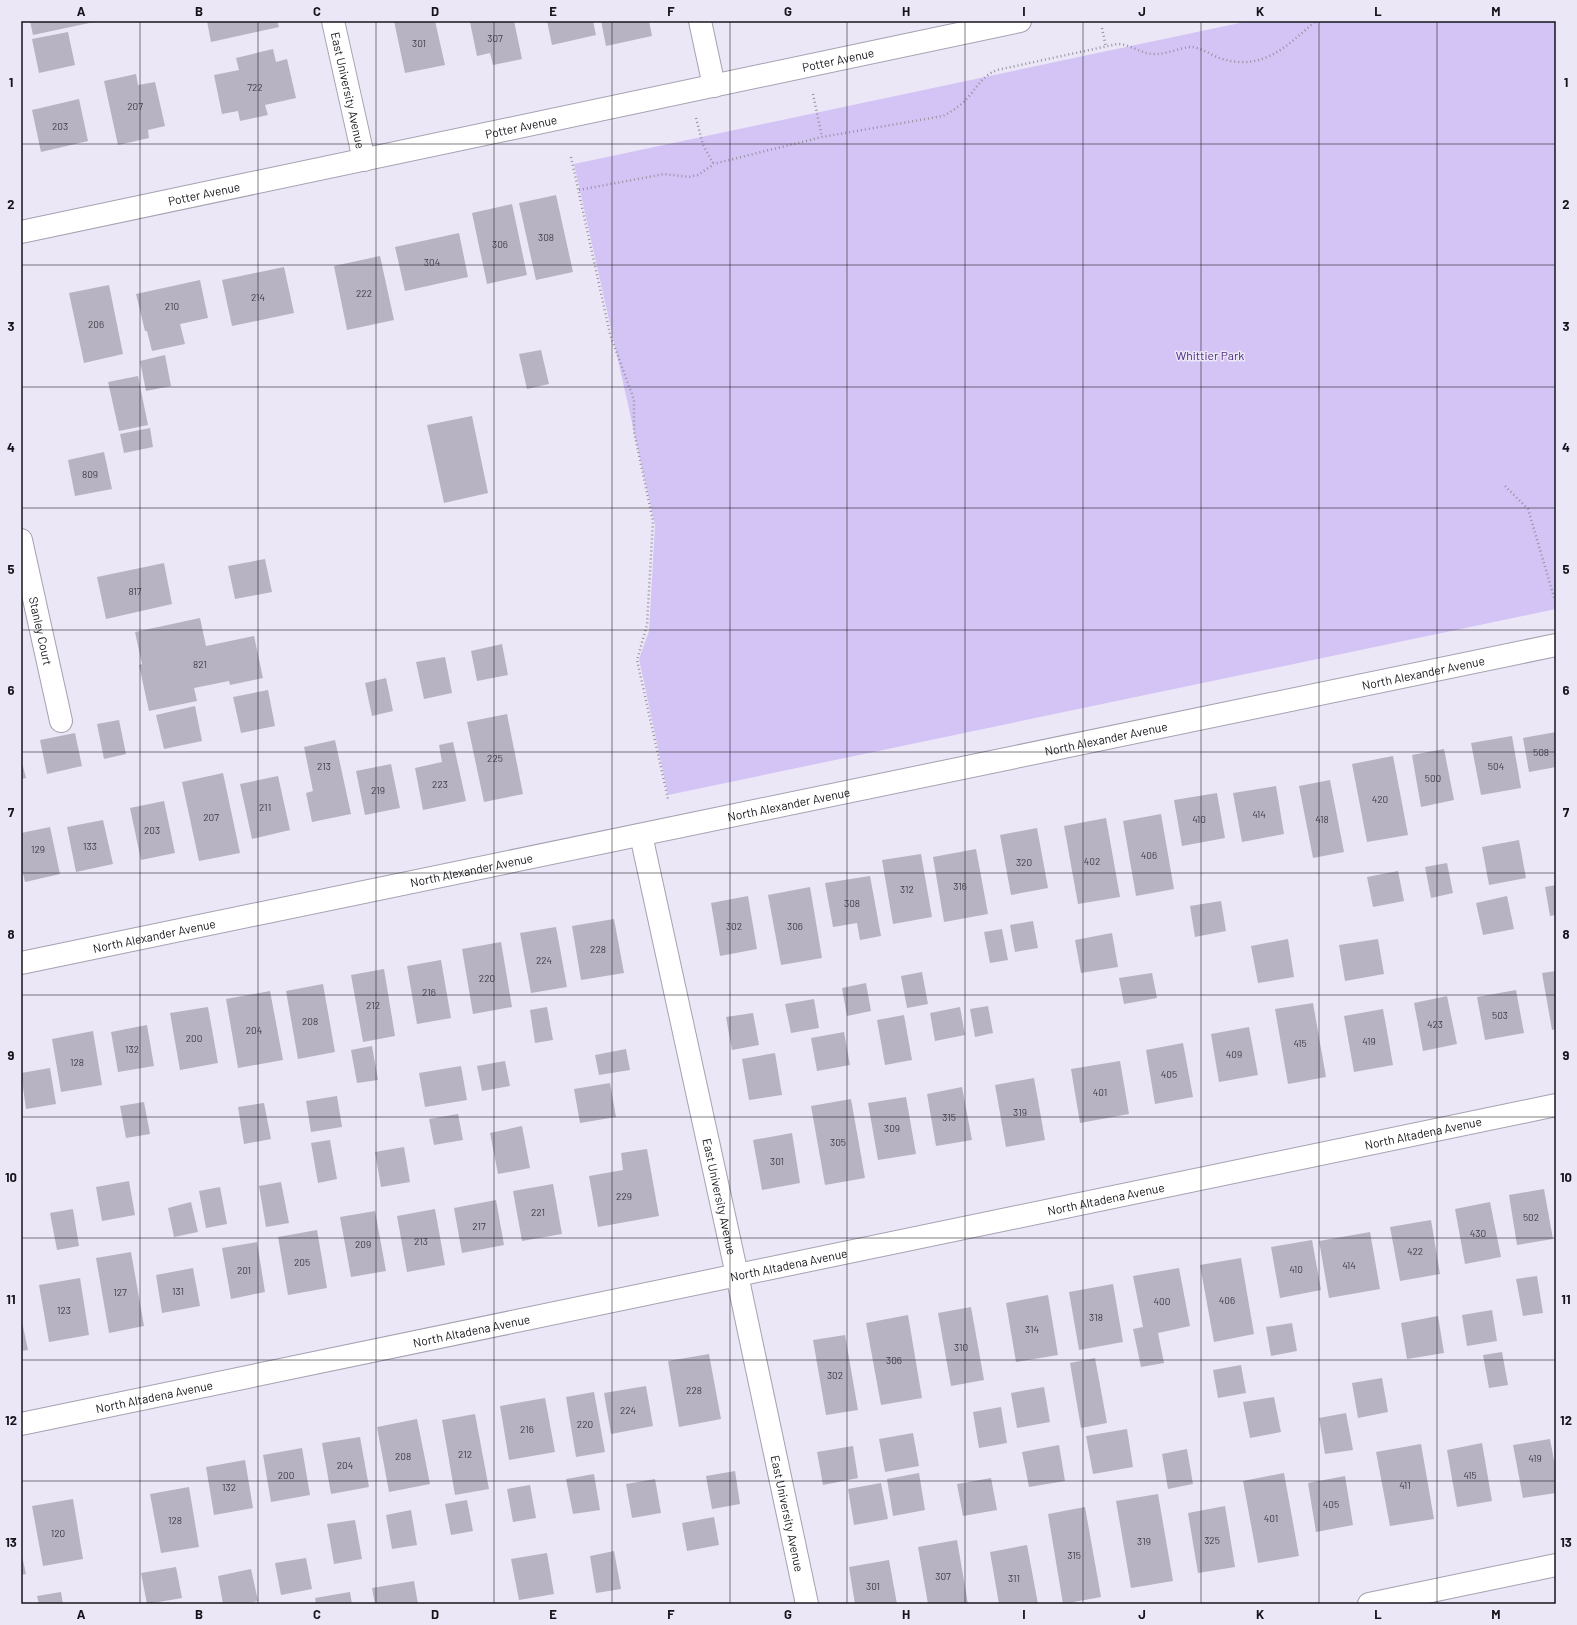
<svg xmlns="http://www.w3.org/2000/svg" width="1577" height="1625" font-family="Barlow,sans-serif">
  <style>
    .green { fill: #d3c4f5 }
    .building { fill: #b8b3c3 }
    .lines { fill: none; stroke-linecap: round; stroke-linejoin: round }
    .minor-casing { stroke: #a6a1b1; stroke-width: 24 }
    .path { stroke: #95929e; stroke-width: 2.5; stroke-dasharray: 1 3; stroke-linecap: butt }
    .minor { stroke: #fff; stroke-width: 22 }
    .grid { fill: none; stroke: #16141a; stroke-width: 1; stroke-opacity: 0.55 }
    .labels { text-anchor: middle; dominant-baseline: central; stroke-width: 3; stroke-linejoin: round; paint-order: stroke }
    .number-label { font-size: 10px; fill: #3e3c44 }
    .street-label { font-size: 12px; fill: #16141a; stroke: #ebe7f7 }
    .park-label { font-size: 12px; fill: #4f2b80; stroke: #ebe7f7 }
    .neatline { fill: none; stroke: #16141a; stroke-width: 1.5 }
    .grid-label { font-size: 13px; text-anchor: middle; font-weight: bold; fill: #16141a }
  </style>
  <rect width="100%" height="100%" fill="#ebe7f7"/>
  <path class="green" d="M1249 21H1556V609L668 795 639 659 649 631 655 525 574 164Z"/>
  <path class="building" d="M30 21H94V22L33 35Z
    M207 21H277L279 27 211 42Z
    M394 21H435L445 65 405 73Z
    M477 21H514L522 59 493 65 490 53 477 56 470 22Z
    M547 21H593L596 35 552 45Z
    M601 21H649L652 36 606 46Z
    M68 32 75 65 39 73 32 39Z
    M273 49 276 62 287 59 296 98 265 105 268 115 240 121 238 111 222 114 214 75 239 70 236 58Z
    M136 74 138 85 155 82 165 126 148 130 149 138 118 145 104 81Z
    M79 99 88 141 41 152 32 110Z
    M556 195 573 272 536 280 519 203Z
    M512 204 527 275 487 284 472 213Z
    M459 233 468 277 405 291 395 247Z
    M380 256 394 320 347 330 334 266Z
    M284 267 294 313 232 326 222 280Z
    M200 280 208 318 180 324 185 344 152 351 147 331H145L136 294Z
    M109 285 123 354 84 363 69 293Z
    M541 350 549 384 527 389 519 354Z
    M165 355 171 386 146 391 140 361Z
    M138 376 148 425 119 431 108 382Z
    M472 416 488 493 444 503 427 425Z
    M150 428 153 447 124 453 120 434Z
    M104 452 112 489 75 496 68 460Z
    M265 559 272 592 235 599 228 566Z
    M164 563 172 604 106 619 97 577Z
    M200 618 206 646 254 636 263 678 230 685 229 681 194 688 197 701 149 711 139 665 142 664 135 632Z
    M502 644 508 675 477 681 471 651Z
    M445 657 452 693 424 699 416 662Z
    M386 678 393 711 372 716 365 683Z
    M268 690 275 726 241 733 233 697Z
    M195 706 202 741 164 749 156 715Z
    M507 714 523 794 484 802 467 722Z
    M119 720 126 754 104 759 97 724Z
    M1556 732V767L1529 772 1523 738Z
    M75 733 82 766 47 774 40 740Z
    M1512 736 1521 788 1481 795 1471 743Z
    M335 740 351 814 312 822 306 793 313 791 304 747Z
    M453 742 466 801 423 810 415 768 442 762 439 745Z
    M1444 749 1454 800 1421 807 1412 755Z
    M1393 756 1408 835 1367 842 1352 764Z
    M21 759 26 778 21 779Z
    M391 764 400 808 365 815 356 771Z
    M223 773 240 853 199 861 182 782Z
    M278 776 290 830 252 839 240 784Z
    M1330 780 1344 852 1313 858 1299 786Z
    M1276 786 1284 834 1242 842 1233 793Z
    M1217 793 1225 838 1182 846 1174 800Z
    M164 801 175 853 141 860 130 808Z
    M1161 814 1174 889 1136 896 1123 821Z
    M1106 818 1120 897 1078 904 1064 826Z
    M103 820 113 864 76 872 67 827Z
    M50 827 60 874 25 882 21 865V833Z
    M1037 828 1048 888 1011 895 1000 835Z
    M1519 840 1526 878 1489 885 1482 847Z
    M976 849 988 914 944 922 933 857Z
    M921 854 932 917 893 924 882 860Z
    M1447 863 1453 893 1431 898 1425 867Z
    M1398 871 1404 901 1373 907 1367 877Z
    M870 876 881 936 860 940 857 923 833 927 825 883Z
    M1556 885V915L1550 916 1545 887Z
    M810 887 822 958 781 965 768 895Z
    M748 896 757 949 720 956 711 903Z
    M1507 896 1514 929 1483 935 1476 903Z
    M1221 901 1226 931 1195 937 1190 906Z
    M614 919 624 973 581 980 572 926Z
    M1033 921 1038 948 1015 952 1010 925Z
    M556 927 567 987 531 993 520 933Z
    M1002 929 1008 960 990 963 984 932Z
    M1112 933 1118 967 1081 973 1075 940Z
    M1288 939 1294 977 1258 983 1251 946Z
    M1378 939 1384 974 1345 981 1339 945Z
    M501 942 512 1007 473 1014 462 949Z
    M441 960 451 1018 417 1024 407 966Z
    M384 969 395 1036 363 1042 351 975Z
    M1556 971V1029L1552 1030 1542 973Z
    M922 972 928 1004 907 1008 901 976Z
    M1152 973 1157 998 1124 1004 1119 978Z
    M866 983 871 1011 847 1016 842 988Z
    M323 984 335 1052 298 1059 286 991Z
    M1516 990 1524 1033 1485 1040 1477 997Z
    M270 991 283 1060 238 1068 226 999Z
    M1447 996 1457 1044 1423 1051 1414 1003Z
    M814 999 819 1028 791 1033 785 1004Z
    M1313 1003 1326 1077 1288 1084 1275 1009Z
    M988 1006 993 1033 975 1037 970 1009Z
    M208 1007 218 1063 180 1070 170 1013Z
    M547 1007 553 1040 535 1043 530 1010Z
    M960 1007 965 1035 935 1041 930 1013Z
    M1383 1009 1393 1065 1354 1072 1344 1016Z
    M753 1013 759 1045 732 1050 726 1017Z
    M904 1015 912 1060 885 1065 877 1020Z
    M147 1025 154 1066 118 1072 111 1032Z
    M1249 1027 1258 1075 1219 1082 1211 1034Z
    M93 1031 102 1085 61 1092 52 1039Z
    M844 1032 850 1065 817 1071 811 1038Z
    M1183 1043 1193 1097 1155 1104 1146 1050Z
    M372 1046 378 1080 357 1083 351 1050Z
    M626 1049 630 1070 599 1075 595 1055Z
    M775 1053 782 1095 749 1100 742 1059Z
    M505 1061 510 1086 482 1091 477 1066Z
    M1120 1061 1129 1114 1080 1123 1071 1069Z
    M461 1066 467 1100 425 1107 419 1073Z
    M50 1068 56 1104 26 1109 21 1073Z
    M1034 1078 1045 1140 1006 1147 995 1085Z
    M610 1083 616 1117 580 1123 574 1089Z
    M962 1087 972 1140 936 1146 927 1094Z
    M337 1096 342 1127 311 1132 306 1101Z
    M906 1097 916 1154 878 1160 868 1103Z
    M851 1099 865 1178 825 1185 811 1106Z
    M144 1102 150 1134 126 1138 120 1106Z
    M264 1103 271 1139 244 1144 238 1107Z
    M458 1114 463 1140 434 1145 429 1119Z
    M522 1126 530 1168 498 1174 490 1133Z
    M792 1133 800 1183 762 1190 753 1140Z
    M330 1140 337 1179 318 1183 311 1143Z
    M404 1147 410 1182 381 1187 375 1152Z
    M647 1149 659 1216 598 1227 589 1176 623 1170 621 1153Z
    M129 1181 135 1215 102 1221 96 1187Z
    M281 1182 289 1223 266 1227 259 1186Z
    M553 1184 562 1234 522 1241 513 1191Z
    M220 1187 227 1224 206 1228 199 1191Z
    M1544 1189 1553 1239 1517 1245 1509 1195Z
    M496 1200 504 1245 462 1253 454 1208Z
    M191 1202 198 1232 174 1237 168 1208Z
    M1490 1202 1501 1257 1465 1264 1455 1209Z
    M73 1209 79 1246 57 1250 50 1213Z
    M435 1209 445 1265 407 1272 397 1216Z
    M375 1211 386 1271 351 1277 340 1217Z
    M1431 1220 1440 1274 1400 1281 1390 1227Z
    M317 1230 327 1288 288 1295 278 1237Z
    M1370 1232 1380 1289 1329 1298 1319 1241Z
    M1312 1240 1321 1290 1280 1298 1271 1247Z
    M257 1242 265 1292 231 1299 222 1248Z
    M131 1252 144 1326 109 1333 96 1258Z
    M1241 1258 1254 1334 1214 1342 1200 1265Z
    M193 1268 200 1306 162 1313 156 1275Z
    M1179 1268 1190 1326 1158 1333 1164 1363 1141 1367 1133 1329 1143 1327 1133 1276Z
    M1537 1276 1543 1313 1523 1316 1516 1279Z
    M80 1278 89 1335 49 1342 39 1285Z
    M1113 1284 1123 1342 1079 1350 1069 1292Z
    M1048 1295 1058 1355 1016 1362 1006 1303Z
    M971 1307 984 1380 951 1386 938 1313Z
    M1492 1310 1497 1341 1467 1346 1462 1315Z
    M908 1315 922 1398 881 1405 866 1323Z
    M1438 1316 1444 1353 1407 1359 1401 1323Z
    M21 1317 28 1350 21 1351Z
    M1292 1323 1297 1351 1271 1356 1266 1327Z
    M845 1335 858 1410 826 1415 813 1340Z
    M1502 1352 1508 1385 1489 1388 1483 1355Z
    M709 1354 721 1419 679 1427 668 1361Z
    M1095 1358 1107 1423 1081 1428 1070 1363Z
    M1241 1365 1246 1393 1218 1398 1213 1370Z
    M1382 1378 1388 1412 1358 1418 1352 1383Z
    M646 1386 653 1426 611 1434 604 1393Z
    M1044 1387 1050 1422 1017 1428 1011 1393Z
    M594 1392 605 1452 576 1457 566 1397Z
    M1274 1397 1281 1432 1250 1438 1243 1402Z
    M545 1398 555 1452 509 1460 500 1406Z
    M1001 1407 1007 1443 979 1448 973 1412Z
    M1346 1413 1353 1450 1325 1454 1319 1418Z
    M475 1414 489 1489 455 1495 442 1420Z
    M417 1419 430 1484 389 1492 377 1427Z
    M1127 1429 1133 1467 1093 1474 1086 1436Z
    M913 1433 919 1466 885 1472 879 1439Z
    M360 1437 369 1487 331 1494 322 1443Z
    M1550 1439 1556 1471V1493L1523 1498 1513 1445Z
    M1482 1443 1492 1501 1457 1507 1447 1450Z
    M1421 1444 1434 1519 1390 1526 1376 1452Z
    M1059 1445 1065 1481 1029 1487 1022 1452Z
    M853 1446 858 1478 823 1485 817 1452Z
    M302 1448 310 1495 271 1502 263 1455Z
    M1187 1449 1193 1484 1168 1489 1162 1454Z
    M245 1460 253 1508 214 1515 206 1467Z
    M735 1471 740 1504 712 1509 706 1476Z
    M919 1473 925 1510 893 1516 887 1479Z
    M1284 1473 1299 1556 1258 1563 1243 1481Z
    M594 1474 600 1510 573 1514 566 1479Z
    M1345 1476 1353 1525 1316 1532 1308 1483Z
    M991 1478 997 1510 963 1516 957 1484Z
    M655 1479 661 1513 632 1518 626 1484Z
    M881 1483 888 1519 854 1525 848 1489Z
    M530 1485 536 1518 513 1522 507 1489Z
    M189 1487 199 1547 161 1553 150 1494Z
    M1158 1494 1173 1581 1131 1588 1116 1501Z
    M73 1499 83 1559 43 1566 32 1506Z
    M467 1500 473 1531 451 1535 445 1504Z
    M1225 1506 1235 1567 1198 1573 1188 1513Z
    M1085 1507 1101 1597 1063 1604 1048 1514Z
    M411 1510 417 1545 392 1549 386 1515Z
    M714 1517 719 1545 687 1551 682 1523Z
    M355 1520 362 1559 334 1564 327 1524Z
    M957 1540 968 1604H928L918 1547Z
    M1027 1545 1038 1604H999L990 1552Z
    M614 1551 621 1589 596 1593 590 1556Z
    M21 1552 26 1574 21 1575Z
    M547 1553 554 1594 519 1600 511 1559Z
    M306 1558 312 1589 281 1595 275 1563Z
    M889 1560 897 1604H855L849 1567Z
    M176 1567 182 1598 147 1604 141 1573Z
    M251 1569 258 1601 243 1604H223L218 1576Z
    M414 1581 418 1604H375L372 1588Z
    M61 1592 63 1604H39L37 1596Z
    M350 1592 352 1604H316L315 1598Z"/>
  <g class="lines">
    <defs>
      <g id="minor">
        <path id="s1" d="M333 21 364 160"/>
        <path d="M700 21 714 86"/>
        <path id="s2" d="M21 232 1020 21"/>
        <path id="s3" d="M21 540 61 721"/>
        <path id="s4" d="M641 835 737 1275 807 1604"/>
        <path id="s5" d="M21 963 1556 645"/>
        <path id="s6" d="M21 1424 1556 1105"/>
        <path d="M1369 1604 1556 1565"/>
      </g>
    </defs>
    <use href="#minor" class="minor-casing"/>
    <path class="path" d="M1102 28 1106 47
      M813 94 822 137
      M696 118 703 145 713 163
      M571 157 610 334 634 400V432L653 521 647 625 637 660 668 799
      M579 190 664 174 689 177 698 175 711 166 713 163H717L822 137 943 116C953 111 963 104 970 95 979 84 983 76 997 70L1117 44C1130 44 1140 53 1152 54 1166 55 1178 48 1191 47 1200 47 1213 56 1222 59 1265 71 1286 46 1316 21
      M1505 486 1528 509 1556 604"/>
    <use href="#minor" class="minor"/>
  </g>
  <path class="grid" d="M140 21V1604M258 21V1604M376 21V1604M494 21V1604M612 21V1604M730 21V1604M847 21V1604M965 21V1604M1083 21V1604M1201 21V1604M1319 21V1604M1437 21V1604M21 144H1556M21 265H1556M21 387H1556M21 508H1556M21 630H1556M21 752H1556M21 873H1556M21 995H1556M21 1117H1556M21 1238H1556M21 1360H1556M21 1481H1556"/>
  <g class="labels">
    <g class="number-label">
      <text x="495" y="38">307</text>
      <text x="419" y="43">301</text>
      <text x="255" y="87">722</text>
      <text x="135" y="106">207</text>
      <text x="60" y="126">203</text>
      <text x="546" y="237">308</text>
      <text x="500" y="244">306</text>
      <text x="432" y="262">304</text>
      <text x="364" y="293">222</text>
      <text x="258" y="297">214</text>
      <text x="172" y="306">210</text>
      <text x="96" y="324">206</text>
      <text x="90" y="474">809</text>
      <text x="135" y="591">817</text>
      <text x="200" y="664">821</text>
      <text x="1541" y="752">508</text>
      <text x="495" y="758">225</text>
      <text x="324" y="766">213</text>
      <text x="1496" y="766">504</text>
      <text x="1433" y="778">500</text>
      <text x="440" y="784">223</text>
      <text x="378" y="790">219</text>
      <text x="1380" y="799">420</text>
      <text x="265" y="807">211</text>
      <text x="1259" y="814">414</text>
      <text x="211" y="817">207</text>
      <text x="1199" y="819">410</text>
      <text x="1322" y="819">418</text>
      <text x="152" y="830">203</text>
      <text x="90" y="846">133</text>
      <text x="38" y="849">129</text>
      <text x="1149" y="855">406</text>
      <text x="1092" y="861">402</text>
      <text x="1024" y="862">320</text>
      <text x="960" y="886">316</text>
      <text x="907" y="889">312</text>
      <text x="852" y="903">308</text>
      <text x="734" y="926">302</text>
      <text x="795" y="926">306</text>
      <text x="598" y="949">228</text>
      <text x="544" y="960">224</text>
      <text x="487" y="978">220</text>
      <text x="429" y="992">216</text>
      <text x="373" y="1005">212</text>
      <text x="1500" y="1015">503</text>
      <text x="310" y="1021">208</text>
      <text x="1435" y="1024">423</text>
      <text x="254" y="1030">204</text>
      <text x="194" y="1038">200</text>
      <text x="1369" y="1041">419</text>
      <text x="1300" y="1043">415</text>
      <text x="132" y="1049">132</text>
      <text x="1234" y="1054">409</text>
      <text x="77" y="1062">128</text>
      <text x="1169" y="1074">405</text>
      <text x="1100" y="1092">401</text>
      <text x="1020" y="1112">319</text>
      <text x="949" y="1117">315</text>
      <text x="892" y="1128">309</text>
      <text x="838" y="1142">305</text>
      <text x="777" y="1161">301</text>
      <text x="624" y="1196">229</text>
      <text x="538" y="1212">221</text>
      <text x="1531" y="1217">502</text>
      <text x="479" y="1226">217</text>
      <text x="1478" y="1233">430</text>
      <text x="421" y="1241">213</text>
      <text x="363" y="1244">209</text>
      <text x="1415" y="1251">422</text>
      <text x="302" y="1262">205</text>
      <text x="1349" y="1265">414</text>
      <text x="1296" y="1269">410</text>
      <text x="244" y="1270">201</text>
      <text x="178" y="1291">131</text>
      <text x="120" y="1292">127</text>
      <text x="1227" y="1300">406</text>
      <text x="1162" y="1301">400</text>
      <text x="64" y="1310">123</text>
      <text x="1096" y="1317">318</text>
      <text x="1032" y="1329">314</text>
      <text x="961" y="1347">310</text>
      <text x="894" y="1360">306</text>
      <text x="835" y="1375">302</text>
      <text x="694" y="1390">228</text>
      <text x="628" y="1410">224</text>
      <text x="585" y="1424">220</text>
      <text x="527" y="1429">216</text>
      <text x="465" y="1454">212</text>
      <text x="403" y="1456">208</text>
      <text x="1535" y="1458">419</text>
      <text x="345" y="1465">204</text>
      <text x="286" y="1475">200</text>
      <text x="1470" y="1475">415</text>
      <text x="1405" y="1485">411</text>
      <text x="229" y="1487">132</text>
      <text x="1331" y="1504">405</text>
      <text x="1271" y="1518">401</text>
      <text x="175" y="1520">128</text>
      <text x="58" y="1533">120</text>
      <text x="1212" y="1540">325</text>
      <text x="1144" y="1541">319</text>
      <text x="1074" y="1555">315</text>
      <text x="943" y="1576">307</text>
      <text x="1014" y="1578">311</text>
      <text x="873" y="1586">301</text>
    </g>
    <g class="street-label">
      <text stroke="none"><textPath href="#s2" startOffset="835">Potter Avenue</textPath></text>
      <text stroke="none"><textPath href="#s1" startOffset="71">East University Avenue</textPath></text>
      <text stroke="none"><textPath href="#s2" startOffset="511">Potter Avenue</textPath></text>
      <text stroke="none"><textPath href="#s2" startOffset="187">Potter Avenue</textPath></text>
      <text stroke="none"><textPath href="#s3" startOffset="93">Stanley Court</textPath></text>
      <text stroke="none"><textPath href="#s5" startOffset="1432">North Alexander Avenue</textPath></text>
      <text stroke="none"><textPath href="#s5" startOffset="1108">North Alexander Avenue</textPath></text>
      <text stroke="none"><textPath href="#s5" startOffset="784">North Alexander Avenue</textPath></text>
      <text stroke="none"><textPath href="#s5" startOffset="460">North Alexander Avenue</textPath></text>
      <text stroke="none"><textPath href="#s5" startOffset="136">North Alexander Avenue</textPath></text>
      <text stroke="none"><textPath href="#s6" startOffset="1432">North Altadena Avenue</textPath></text>
      <text stroke="none"><textPath href="#s4" startOffset="370">East University Avenue</textPath></text>
      <text stroke="none"><textPath href="#s6" startOffset="1108">North Altadena Avenue</textPath></text>
      <text stroke="none"><textPath href="#s6" startOffset="784">North Altadena Avenue</textPath></text>
      <text stroke="none"><textPath href="#s6" startOffset="460">North Altadena Avenue</textPath></text>
      <text stroke="none"><textPath href="#s6" startOffset="136">North Altadena Avenue</textPath></text>
      <text stroke="none"><textPath href="#s4" startOffset="694">East University Avenue</textPath></text>
    </g>
    <g class="park-label">
      <text x="1210" y="355">Whittier Park</text>
    </g>
  </g>
  <rect width="1577" height="1625" fill="none" stroke="#ebe7f7" stroke-width="44"/>
  <rect x="22" y="22" width="1533" height="1581" class="neatline"/>
  <g class="grid-label">
    <text x="81" y="16">A</text>
    <text x="199" y="16">B</text>
    <text x="317" y="16">C</text>
    <text x="435" y="16">D</text>
    <text x="553" y="16">E</text>
    <text x="671" y="16">F</text>
    <text x="788" y="16">G</text>
    <text x="906" y="16">H</text>
    <text x="1024" y="16">I</text>
    <text x="1142" y="16">J</text>
    <text x="1260" y="16">K</text>
    <text x="1378" y="16">L</text>
    <text x="1496" y="16">M</text>
    <text x="11" y="87">1</text>
    <text x="1566" y="87">1</text>
    <text x="11" y="209">2</text>
    <text x="1566" y="209">2</text>
    <text x="11" y="331">3</text>
    <text x="1566" y="331">3</text>
    <text x="11" y="452">4</text>
    <text x="1566" y="452">4</text>
    <text x="11" y="574">5</text>
    <text x="1566" y="574">5</text>
    <text x="11" y="695">6</text>
    <text x="1566" y="695">6</text>
    <text x="11" y="817">7</text>
    <text x="1566" y="817">7</text>
    <text x="11" y="939">8</text>
    <text x="1566" y="939">8</text>
    <text x="11" y="1060">9</text>
    <text x="1566" y="1060">9</text>
    <text x="11" y="1182">10</text>
    <text x="1566" y="1182">10</text>
    <text x="11" y="1304">11</text>
    <text x="1566" y="1304">11</text>
    <text x="11" y="1425">12</text>
    <text x="1566" y="1425">12</text>
    <text x="11" y="1547">13</text>
    <text x="1566" y="1547">13</text>
    <text x="81" y="1619">A</text>
    <text x="199" y="1619">B</text>
    <text x="317" y="1619">C</text>
    <text x="435" y="1619">D</text>
    <text x="553" y="1619">E</text>
    <text x="671" y="1619">F</text>
    <text x="788" y="1619">G</text>
    <text x="906" y="1619">H</text>
    <text x="1024" y="1619">I</text>
    <text x="1142" y="1619">J</text>
    <text x="1260" y="1619">K</text>
    <text x="1378" y="1619">L</text>
    <text x="1496" y="1619">M</text>
  </g>
</svg>
